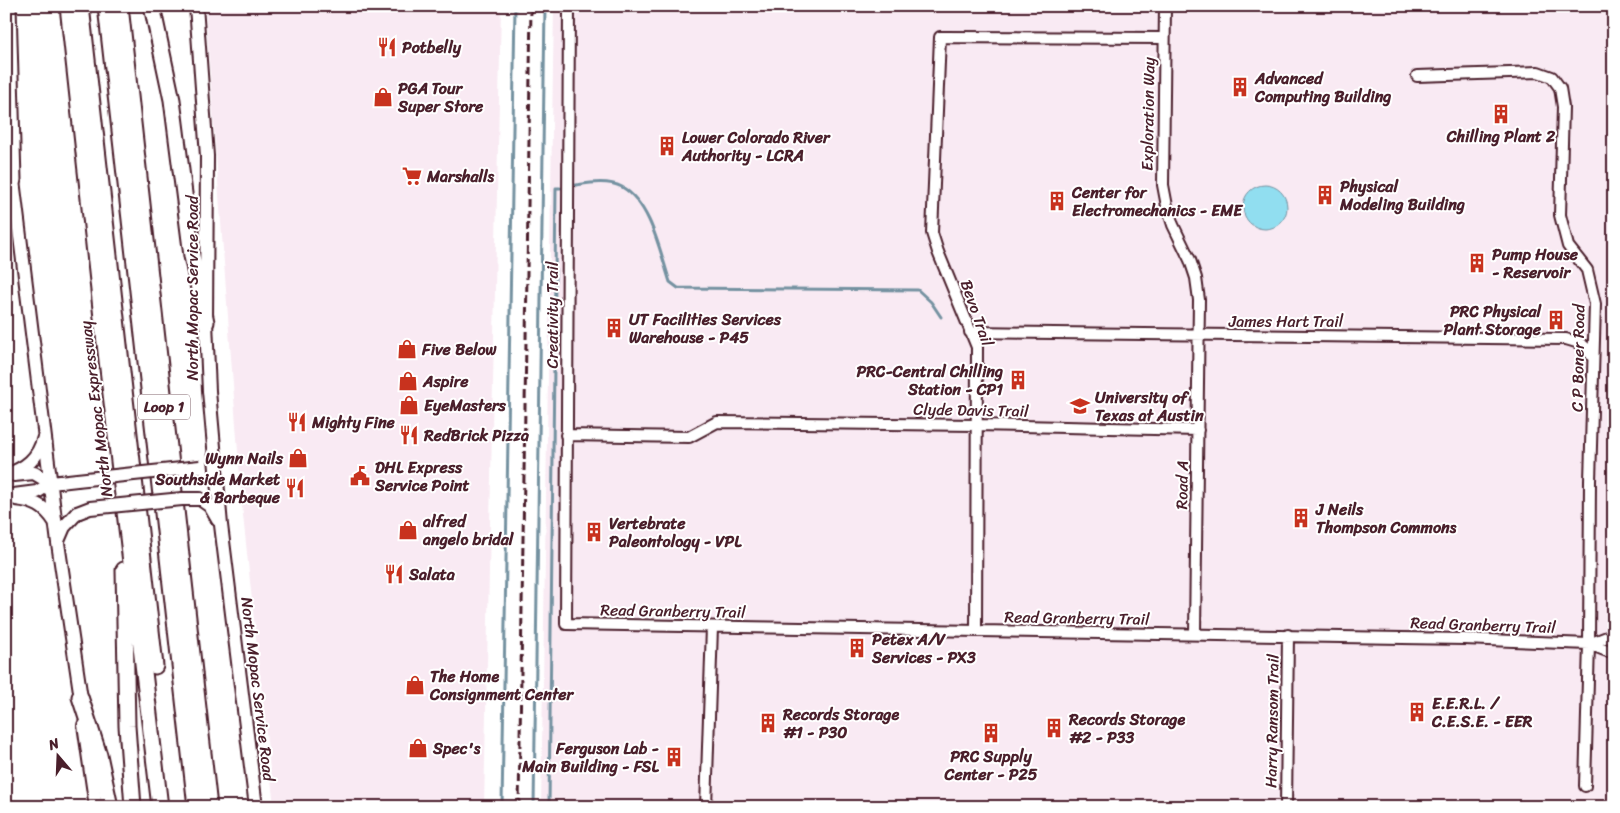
<svg xmlns="http://www.w3.org/2000/svg" width="1620" height="813" font-family="Sriracha,sans-serif">
  <style>
    .built { fill: #f9eaf3 }
    .water { fill: #91def0; stroke: #7592a1 }
    .lines { fill: none; stroke-linecap: round; stroke-linejoin: round }
    .stream { stroke: #7592a1; stroke-width: 3 }
    .minor-casing { stroke: #4a1f2b; stroke-width: 14 }
    .major-casing { stroke: #4a1f2b; stroke-width: 16 }
    .highway-casing { stroke: #4a1f2b; stroke-width: 19 }
    .minor { stroke: #fff; stroke-width: 10 }
    .major { stroke: #fff; stroke-width: 12 }
    .highway { stroke: #fff; stroke-width: 15 }
    .rail { stroke: #4a1f2b; stroke-width: 3; stroke-dasharray: 8 4; stroke-linecap: butt }
    .major-bridge-casing { stroke: #4a1f2b; stroke-width: 16; stroke-linecap: butt }
    .major-bridge { stroke: #fff; stroke-width: 12 }
    .labels { text-anchor: middle; dominant-baseline: central; stroke-width: 4; stroke-linejoin: round; paint-order: stroke }
    .shield { fill: #fff; stroke: #80626b; stroke-width: 1 }
    .shield-label { font-size: 15px; font-weight: bold; fill: #4a1f2b }
    .poi-label { font-size: 16px; font-weight: bold; fill: #4a1f2b; stroke: #fff; text-anchor: start }
    .street-label { font-size: 16px; fill: #4a1f2b; stroke: #fff }
  </style>
  <rect width="100%" height="100%" fill="#fff"/>
  <filter id="ink" filterUnits="userSpaceOnUse"><feTurbulence type="fractalNoise" baseFrequency=".02" numOctaves="2"/><feDisplacementMap in="SourceGraphic" scale="10" xChannelSelector="R" yChannelSelector="G"/><feConvolveMatrix kernelMatrix="1 2 1 2 8 2 1 2 1" color-interpolation-filters="sRGB"/></filter>
  <g filter="url(#ink)">
    <path class="built" d="M205 6H501L484 807H274L242 506Z
      M554 6H1614V807H541Z"/>
    <path class="water" d="M1243 207a22 22 0 1 1 44 0a22 22 0 1 1-44 0Z"/>
    <g class="lines">
      <path class="stream" d="M576 185C590 183 608 180 622 187 651 204 660 252 670 282L678 288 918 290 931 302 941 317
        M502 807 515 6
        M534 807 545 6
        M549 807 556 188H560"/>
      <defs>
        <path id="minor" d="M569 6 566 624 1464 639 1589 644 1607 651H1614
          M1165 6 1163 185 1167 206 1173 225 1190 260 1196 278 1199 300 1195 634
          M1417 76 1538 72 1552 77 1560 88 1563 107 1560 215 1568 246 1587 270 1595 304 1590 481 1589 644 1585 786
          M970 332 1566 339C1581 343 1585 344 1593 358
          M566 435 689 437 717 422 976 425 1198 430
          M976 631 977 347 938 252 932 233 940 37 1164 38
          M1589 644 1607 637 1614 638
          M706 807 712 627
          M1286 807 1288 635"/>
        <path id="major" d="M196 6 207 156 206 322 209 391 221 525 256 807
          M12 172 58 543 82 705
          M6 475C26 468 38 459 44 437
          M14 475 34 473 51 483
          M6 496 37 492 51 483 77 480
          M16 499C34 501 45 506 55 522
          M200 499 210 506 218 520
          M58 541 64 527 77 513
          M84 725 96 807"/>
        <path id="highway" d="M8 6 13 180
          M68 6 102 318 160 807
          M81 6 155 666
          M106 6 196 807
          M120 6 209 807
          M152 6 172 100 192 256 206 322
          M124 570 127 726 133 807
          M80 697 99 755 110 807"/>
      </defs>
      <use href="#minor" class="minor-casing"/>
      <use href="#major" class="major-casing"/>
      <use href="#highway" class="highway-casing"/>
      <use href="#minor" class="minor"/>
      <use href="#major" class="major"/>
      <use href="#highway" class="highway"/>
      <path class="rail" d="M519 807 531 6"/>
      <defs>
        <path id="major-bridge" d="M77 480 200 467
          M77 513 90 508 182 499H200"/>
      </defs>
      <use href="#major-bridge" class="major-bridge-casing"/>
      <use href="#major-bridge" class="major-bridge"/>
    </g>
  </g>
  <defs>
    <symbol id="restaurant-bare" viewBox="-9 -9 18 18"><path d="M-5-6h1v4h1v-4h1v4h1v-4h1v5L-1.5 .5V6h-2V.5L-5-1ZM5-6V6H3V1.5H1.5Q1.5-4 5-6Z" fill="#c8321e" stroke="#fff" stroke-width="2.5" paint-order="stroke"/></symbol>
    <symbol id="building-bare" viewBox="-9 -9 18 18"><path d="M-4-6H4V6H1V3H-1V6H-4ZM-2.5-4.3h1.7v1.8h-1.7ZM.8-4.3h1.7v1.8H.8ZM-2.5-1h1.7V.8h-1.7ZM.8-1h1.7V.8H.8Z" fill="#c8321e" stroke="#fff" stroke-width="2.5" paint-order="stroke"/></symbol>
    <symbol id="shop-bare" viewBox="-9 -9 18 18"><path d="M-5-2.5h2.3a2.7 3.5 0 0 1 5.4 0H5L5.5 6h-11ZM-1.5-2.5h3a1.5 2.3 0 0 0-3 0Z" fill="#c8321e" stroke="#fff" stroke-width="2.5" paint-order="stroke"/></symbol>
    <symbol id="supermarket-bare" viewBox="-9 -9 18 18"><path d="M-6-5.5h2.5l.6 2H6L4.5 2H-2.5L-4.4-4H-6ZM-1.5 3.2a1.3 1.3 0 1 0 .1 0ZM3 3.2a1.3 1.3 0 1 0 .1 0Z" fill="#c8321e" stroke="#fff" stroke-width="2.5" paint-order="stroke"/></symbol>
    <symbol id="university-bare" viewBox="-9 -9 18 18"><path d="M0-5L7-2L0 1L-7-2ZM-4 1L0 2.5L4 1V4Q0 6-4 4Z" fill="#c8321e" stroke="#fff" stroke-width="2.5" paint-order="stroke"/></symbol>
    <symbol id="civic-bare" viewBox="-9 -9 18 18"><path d="M-.6-6.5H3V-4.5H.6V-3L4-1V1h2V6H-6V1h2V-1L-.6-3ZM-1.2 2.5V6h2.4V2.5Z" fill="#c8321e" stroke="#fff" stroke-width="2.5" paint-order="stroke"/></symbol>
  </defs>
  <g fill-rule="evenodd">
    <use href="#restaurant-bare" x="373" y="33" width="28" height="28"/>
    <use href="#building-bare" x="1226" y="73" width="28" height="28"/>
    <use href="#shop-bare" x="369" y="83" width="28" height="28"/>
    <use href="#building-bare" x="1487" y="100" width="28" height="28"/>
    <use href="#building-bare" x="653" y="132" width="28" height="28"/>
    <use href="#supermarket-bare" x="398" y="162" width="28" height="28"/>
    <use href="#building-bare" x="1311" y="181" width="28" height="28"/>
    <use href="#building-bare" x="1043" y="187" width="28" height="28"/>
    <use href="#building-bare" x="1463" y="249" width="28" height="28"/>
    <use href="#building-bare" x="1542" y="306" width="28" height="28"/>
    <use href="#building-bare" x="600" y="314" width="28" height="28"/>
    <use href="#shop-bare" x="393" y="335" width="28" height="28"/>
    <use href="#building-bare" x="1004" y="366" width="28" height="28"/>
    <use href="#shop-bare" x="394" y="367" width="28" height="28"/>
    <use href="#shop-bare" x="395" y="391" width="28" height="28"/>
    <use href="#university-bare" x="1066" y="392" width="28" height="28"/>
    <use href="#restaurant-bare" x="283" y="408" width="28" height="28"/>
    <use href="#restaurant-bare" x="395" y="421" width="28" height="28"/>
    <use href="#shop-bare" x="284" y="444" width="28" height="28"/>
    <use href="#civic-bare" x="346" y="462" width="28" height="28"/>
    <use href="#restaurant-bare" x="281" y="474" width="28" height="28"/>
    <use href="#building-bare" x="1287" y="504" width="28" height="28"/>
    <use href="#shop-bare" x="394" y="516" width="28" height="28"/>
    <use href="#building-bare" x="580" y="518" width="28" height="28"/>
    <use href="#restaurant-bare" x="380" y="560" width="28" height="28"/>
    <use href="#building-bare" x="843" y="634" width="28" height="28"/>
    <use href="#shop-bare" x="401" y="671" width="28" height="28"/>
    <use href="#building-bare" x="1403" y="698" width="28" height="28"/>
    <use href="#building-bare" x="754" y="709" width="28" height="28"/>
    <use href="#building-bare" x="1040" y="714" width="28" height="28"/>
    <use href="#building-bare" x="977" y="719" width="28" height="28"/>
    <use href="#shop-bare" x="404" y="734" width="28" height="28"/>
    <use href="#building-bare" x="660" y="743" width="28" height="28"/>
  </g>
  <g class="labels">
    <rect class="shield" x="138" y="394.5" width="52" height="25" rx="4"/>
    <g class="shield-label">
      <text x="164" y="407">Loop 1</text>
    </g>
    <g class="poi-label">
      <text x="402" y="47">Potbelly</text>
      <text x="1255" y="78">Advanced<tspan x="1255" dy="18">Computing Building</tspan></text>
      <text x="398" y="88">PGA Tour<tspan x="398" dy="18">Super Store</tspan></text>
      <text x="1501" y="136" text-anchor="middle">Chilling Plant 2</text>
      <text x="682" y="137">Lower Colorado River<tspan x="682" dy="18">Authority - LCRA</tspan></text>
      <text x="427" y="176">Marshalls</text>
      <text x="1340" y="186">Physical<tspan x="1340" dy="18">Modeling Building</tspan></text>
      <text x="1072" y="192">Center for<tspan x="1072" dy="18">Electromechanics - EME</tspan></text>
      <text x="1492" y="254">Pump House<tspan x="1492" dy="18">- Reservoir</tspan></text>
      <text x="1541" y="311" text-anchor="end">PRC Physical<tspan x="1541" dy="18">Plant Storage</tspan></text>
      <text x="629" y="319">UT Facilities Services<tspan x="629" dy="18">Warehouse - P45</tspan></text>
      <text x="422" y="349">Five Below</text>
      <text x="1003" y="371" text-anchor="end">PRC-Central Chilling<tspan x="1003" dy="18">Station - CP1</tspan></text>
      <text x="423" y="381">Aspire</text>
      <text x="1095" y="397">University of<tspan x="1095" dy="18">Texas at Austin</tspan></text>
      <text x="424" y="405">EyeMasters</text>
      <text x="312" y="422">Mighty Fine</text>
      <text x="424" y="435">RedBrick Pizza</text>
      <text x="283" y="458" text-anchor="end">Wynn Nails</text>
      <text x="375" y="467">DHL Express<tspan x="375" dy="18">Service Point</tspan></text>
      <text x="280" y="479" text-anchor="end">Southside Market<tspan x="280" dy="18">&amp; Barbeque</tspan></text>
      <text x="1316" y="509">J Neils<tspan x="1316" dy="18">Thompson Commons</tspan></text>
      <text x="423" y="521">alfred<tspan x="423" dy="18">angelo bridal</tspan></text>
      <text x="609" y="523">Vertebrate<tspan x="609" dy="18">Paleontology - VPL</tspan></text>
      <text x="409" y="574">Salata</text>
      <text x="872" y="639">Petex A/V<tspan x="872" dy="18">Services - PX3</tspan></text>
      <text x="430" y="676">The Home<tspan x="430" dy="18">Consignment Center</tspan></text>
      <text x="1432" y="703">E.E.R.L. /<tspan x="1432" dy="18">C.E.S.E. - EER</tspan></text>
      <text x="783" y="714">Records Storage<tspan x="783" dy="18">#1 - P30</tspan></text>
      <text x="1069" y="719">Records Storage<tspan x="1069" dy="18">#2 - P33</tspan></text>
      <text x="433" y="748">Spec's</text>
      <text x="659" y="748" text-anchor="end">Ferguson Lab -<tspan x="659" dy="18">Main Building - FSL</tspan></text>
      <text x="991" y="756" text-anchor="middle">PRC Supply<tspan x="991" dy="18">Center - P25</tspan></text>
    </g>
    <g class="street-label">
      <text transform="translate(1148 114) rotate(-89)">Exploration Way</text>
      <text transform="translate(192 288) rotate(-90)">North Mopac Service Road</text>
      <text transform="translate(977 313) rotate(71)">Bevo Trail</text>
      <text transform="translate(552 315) rotate(-90)">Creativity Trail</text>
      <text x="1286" y="321">James Hart Trail</text>
      <text transform="translate(1578 358) rotate(-89)">C P Boner Road</text>
      <text transform="translate(96 409) rotate(-97)">North Mopac Expressway</text>
      <text transform="translate(971 410) rotate(1)">Clyde Davis Trail</text>
      <text transform="translate(1182 485) rotate(-89)">Road A</text>
      <text transform="translate(673 611) rotate(1)">Read Granberry Trail</text>
      <text transform="translate(1077 618) rotate(1)">Read Granberry Trail</text>
      <text transform="translate(1483 625) rotate(2)">Read Granberry Trail</text>
      <text transform="translate(258 689) rotate(83)">North Mopac Service Road</text>
      <text transform="translate(1272 721) rotate(-89)">Harry Ransom Trail</text>
    </g>
  </g>
  <rect width="1620" height="813" fill="none" stroke="#fff" stroke-width="25"/>
  <rect x="12" y="12" width="1595" height="788" fill="none" stroke="#4a1f2b" stroke-width="2" filter="url(#ink)"/>
  <g transform="translate(58 756) rotate(341)" stroke="#ffffff" stroke-width="4" paint-order="stroke">
  <path d="M0-4L9 19L0 12L-9 19Z" fill="#4a1f2b"/>
  <text y="-8" font-size="14" font-weight="bold" text-anchor="middle" fill="#4a1f2b">N</text>
  </g>
</svg>
